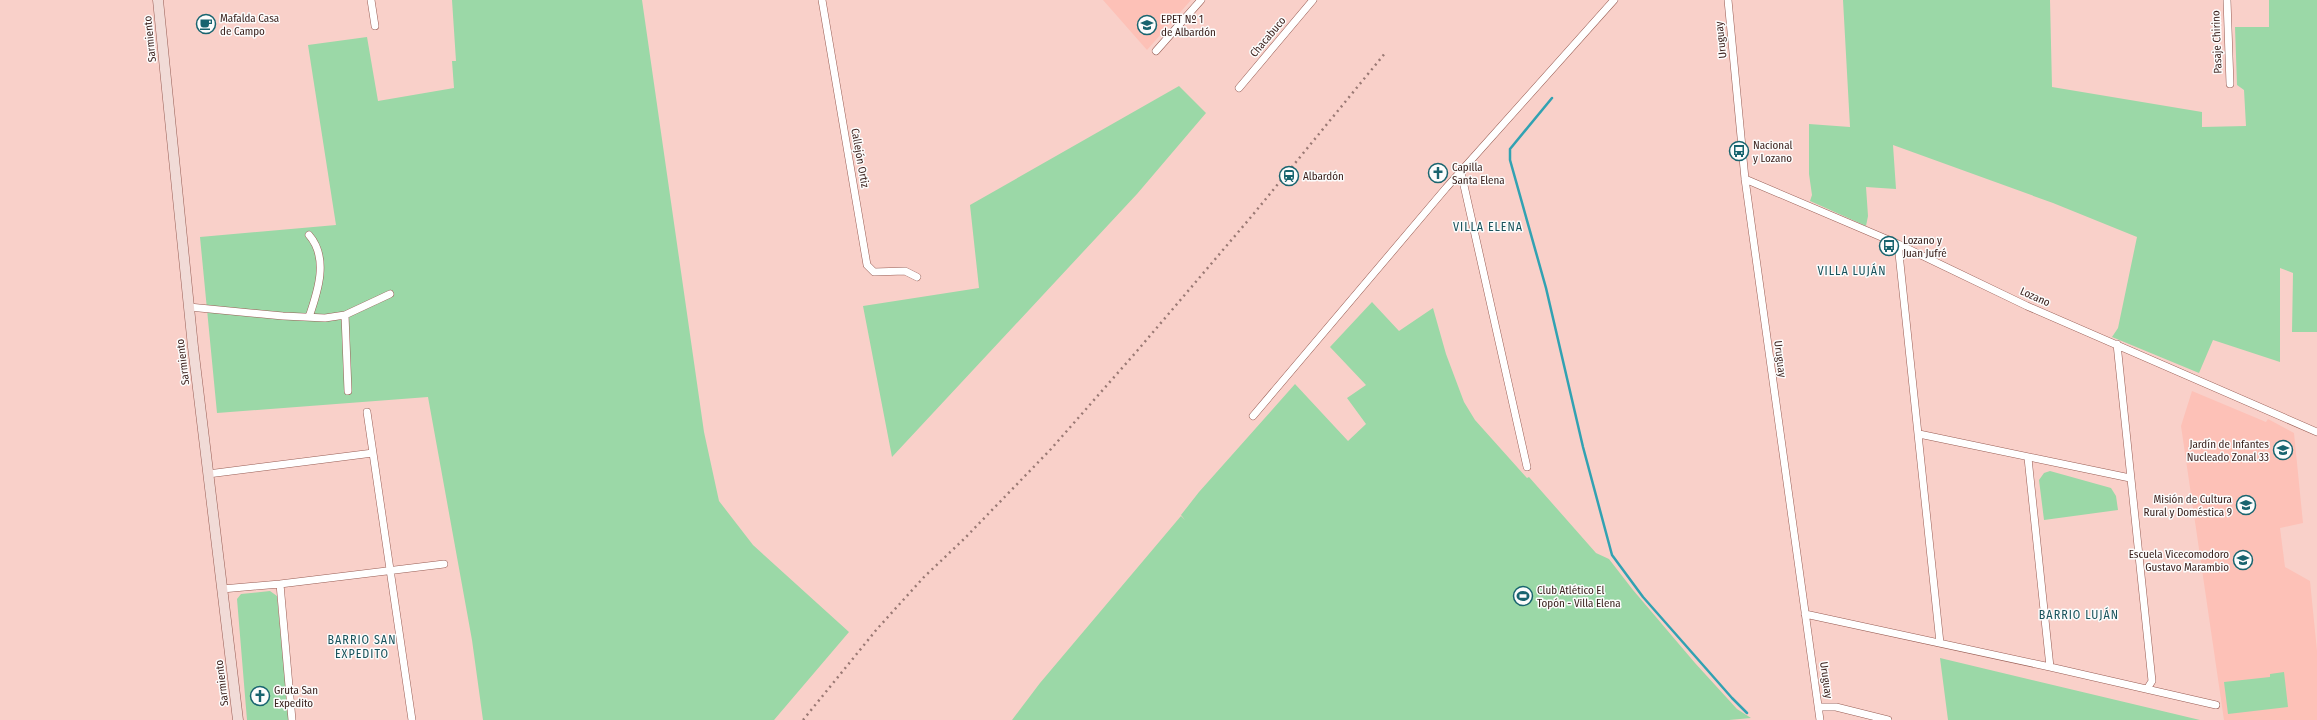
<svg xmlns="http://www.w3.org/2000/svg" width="2317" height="720" font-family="'Fira Sans Condensed',sans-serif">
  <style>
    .built { fill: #fdc1b7 }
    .green { fill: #9bd8a7 }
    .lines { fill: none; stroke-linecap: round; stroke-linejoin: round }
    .stream { stroke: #32a2b2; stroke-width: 2.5 }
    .street-casing { stroke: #985d54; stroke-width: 8 }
    .secondary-casing { stroke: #985d54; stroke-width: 11 }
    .street { stroke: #fff; stroke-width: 7 }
    .secondary { stroke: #f1dbd7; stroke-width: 10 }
    .rail { stroke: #9a7974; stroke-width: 2.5; stroke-dasharray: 2 4; stroke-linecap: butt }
    .labels { text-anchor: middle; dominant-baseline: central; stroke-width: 3; stroke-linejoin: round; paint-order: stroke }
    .poi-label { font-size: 11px; fill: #3c231f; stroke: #fcfcfc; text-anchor: start }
    .street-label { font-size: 11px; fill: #3c231f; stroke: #fcfcfc }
    .neighbourhood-label { font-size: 12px; letter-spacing: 1px; fill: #19535c; stroke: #fcfcfc }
  </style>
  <rect width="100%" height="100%" fill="#f9d0c9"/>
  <path class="built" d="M1103 0H1191L1147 50Z
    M2192 391 2266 422 2268 419 2294 433 2303 523 2280 528 2285 567 2310 581 2317 651V720H2224L2181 426Z"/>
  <path class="green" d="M452 0H642L704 432 719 501 753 545 849 632 774 720H483L472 640 428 397 217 413 200 237 336 225 308 45 367 37 378 101 454 88 452 61H456Z
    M1843 0H2050L2052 87 2202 112V127L2246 126 2244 90 2237 85 2235 27H2269V0H2317V332H2292L2293 273 2280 268V362L2213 340 2199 373 2112 337 2118 328 2137 237 2053 203 1893 145 1896 189 1866 187 1868 216 1866 226 1810 201 1812 195 1809 174V124L1850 127Z
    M1179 86 1206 113 1137 194 892 457 863 306 979 288 970 205Z
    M1372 302 1399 331 1433 308 1446 354 1464 402 1475 420 1527 478 1529 477 1596 553 1609 559 1633 590 1695 663 1737 709 1751 718 1729 720H1012L1040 683 1181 516 1185 520 1181 515 1199 492 1295 384 1348 441 1366 424 1347 398 1366 385 1330 347Z
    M2050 471 2111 488 2116 496 2118 510 2044 520 2039 480 2044 473Z
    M270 591 277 596 289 720H247L237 599 241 594Z
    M1940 658 2200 720H1948Z
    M2284 672 2288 707 2228 714 2224 682 2270 677V674Z"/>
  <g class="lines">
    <path class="stream" d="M1552 98 1510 149V160L1546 288 1583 447 1612 555 1643 597 1732 698 1747 713"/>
    <defs>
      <path id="street" d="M371 0 375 26
        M822 0 867 265 874 272 905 271 917 277
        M1728 0 1745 179 1820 720
        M2227 0 2230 84
        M1156 51 1201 0
        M1239 88 1313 0
        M1461 172 1527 467
        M1745 179 1898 244 2027 306 2317 432
        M309 235C329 258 318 291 309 317
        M1898 244 1940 643
        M189 307 283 316 325 318 345 315 390 294
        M345 315 348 391
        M2117 344 2152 681 2147 689
        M367 412 412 720
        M1253 416 1446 188 1614 0
        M1919 434 2130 478
        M2028 458 2050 667
        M208 474 373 453
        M280 584 292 720
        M222 589 280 584 444 564
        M1805 614 2050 667 2216 705
        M1819 707H1836L1888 720"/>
      <path id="secondary" d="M158 0 193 347 238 720"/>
    </defs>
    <use href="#street" class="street-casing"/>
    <use href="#secondary" class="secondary-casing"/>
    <use href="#street" class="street"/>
    <use href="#secondary" class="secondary"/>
    <path class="rail" d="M803 720 877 629 924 577 964 539 1051 449 1137 351 1251 217 1386 52"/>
  </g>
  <defs>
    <symbol id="cafe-ring" viewBox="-11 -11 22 22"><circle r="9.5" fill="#fcfcfc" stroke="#18646f" stroke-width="1.5"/><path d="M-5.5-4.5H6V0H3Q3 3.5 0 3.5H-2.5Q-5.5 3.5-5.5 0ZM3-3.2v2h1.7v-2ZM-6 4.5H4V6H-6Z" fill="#18646f"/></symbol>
    <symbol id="school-ring" viewBox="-11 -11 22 22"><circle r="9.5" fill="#fcfcfc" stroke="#18646f" stroke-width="1.5"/><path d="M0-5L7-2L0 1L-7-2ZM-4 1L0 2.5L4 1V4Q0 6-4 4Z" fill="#18646f"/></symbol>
    <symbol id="bus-ring" viewBox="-11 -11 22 22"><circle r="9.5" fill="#fcfcfc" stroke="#18646f" stroke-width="1.5"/><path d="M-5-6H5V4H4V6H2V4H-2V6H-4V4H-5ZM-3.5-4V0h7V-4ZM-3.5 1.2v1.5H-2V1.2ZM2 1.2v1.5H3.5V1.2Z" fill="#18646f"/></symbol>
    <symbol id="church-ring" viewBox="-11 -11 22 22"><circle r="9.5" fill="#fcfcfc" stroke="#18646f" stroke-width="1.5"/><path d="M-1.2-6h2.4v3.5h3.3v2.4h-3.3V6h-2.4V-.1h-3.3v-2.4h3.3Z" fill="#18646f"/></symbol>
    <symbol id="station-ring" viewBox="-11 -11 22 22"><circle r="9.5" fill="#fcfcfc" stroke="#18646f" stroke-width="1.5"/><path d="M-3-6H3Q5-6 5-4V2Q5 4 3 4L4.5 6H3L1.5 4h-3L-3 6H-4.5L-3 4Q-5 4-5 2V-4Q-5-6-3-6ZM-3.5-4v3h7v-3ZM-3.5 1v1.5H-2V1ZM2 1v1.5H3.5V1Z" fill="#18646f"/></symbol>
    <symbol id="stadium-ring" viewBox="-11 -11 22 22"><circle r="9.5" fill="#fcfcfc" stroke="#18646f" stroke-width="1.5"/><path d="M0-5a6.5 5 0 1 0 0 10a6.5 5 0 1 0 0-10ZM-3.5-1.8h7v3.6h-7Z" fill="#18646f"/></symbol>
  </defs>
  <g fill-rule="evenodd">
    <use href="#cafe-ring" x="195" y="13" width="22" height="22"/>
    <use href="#school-ring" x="1136" y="14" width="22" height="22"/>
    <use href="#bus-ring" x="1728" y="140" width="22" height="22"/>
    <use href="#church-ring" x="1427" y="162" width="22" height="22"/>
    <use href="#station-ring" x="1278" y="165" width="22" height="22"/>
    <use href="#bus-ring" x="1878" y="235" width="22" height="22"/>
    <use href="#school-ring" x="2272" y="439" width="22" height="22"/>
    <use href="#school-ring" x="2235" y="494" width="22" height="22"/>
    <use href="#school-ring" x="2232" y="549" width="22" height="22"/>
    <use href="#stadium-ring" x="1512" y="585" width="22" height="22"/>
    <use href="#church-ring" x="249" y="685" width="22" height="22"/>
  </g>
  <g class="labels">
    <g class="poi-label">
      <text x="220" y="18">Mafalda Casa<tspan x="220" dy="13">de Campo</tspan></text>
      <text x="1161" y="19">EPET Nº 1<tspan x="1161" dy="13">de Albardón</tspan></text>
      <text x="1753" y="145">Nacional<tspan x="1753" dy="13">y Lozano</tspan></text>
      <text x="1452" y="167">Capilla<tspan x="1452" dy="13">Santa Elena</tspan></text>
      <text x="1303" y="176">Albardón</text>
      <text x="1903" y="240">Lozano y<tspan x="1903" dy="13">Juan Jufré</tspan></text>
      <text x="2269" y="444" text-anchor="end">Jardín de Infantes<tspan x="2269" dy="13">Nucleado Zonal 33</tspan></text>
      <text x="2232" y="499" text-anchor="end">Misión de Cultura<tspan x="2232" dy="13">Rural y Doméstica 9</tspan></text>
      <text x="2229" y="554" text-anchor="end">Escuela Vicecomodoro<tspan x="2229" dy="13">Gustavo Marambio</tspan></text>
      <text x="1537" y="590">Club Atlético El<tspan x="1537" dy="13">Topón - Villa Elena</tspan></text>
      <text x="274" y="690">Gruta San<tspan x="274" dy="13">Expedito</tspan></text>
    </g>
    <g class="street-label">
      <text transform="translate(1268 37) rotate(-50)">Chacabuco</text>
      <text transform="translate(150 39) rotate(-96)">Sarmiento</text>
      <text transform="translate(1721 40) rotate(-96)">Uruguay</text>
      <text transform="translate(2217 42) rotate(-92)">Pasaje Chirino</text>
      <text transform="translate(860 158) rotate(80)">Callejón Ortiz</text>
      <text transform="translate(2035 297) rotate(24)">Lozano</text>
      <text transform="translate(1780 359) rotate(83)">Uruguay</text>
      <text transform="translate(183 362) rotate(-97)">Sarmiento</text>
      <text transform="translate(1826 680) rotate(82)">Uruguay</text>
      <text transform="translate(222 683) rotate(-97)">Sarmiento</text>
    </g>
    <g class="neighbourhood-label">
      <text x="1488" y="227">VILLA ELENA</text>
      <text x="1852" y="271">VILLA LUJÁN</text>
      <text x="2079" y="615">BARRIO LUJÁN</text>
      <text x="362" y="640">BARRIO SAN<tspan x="362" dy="14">EXPEDITO</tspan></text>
    </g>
  </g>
</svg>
